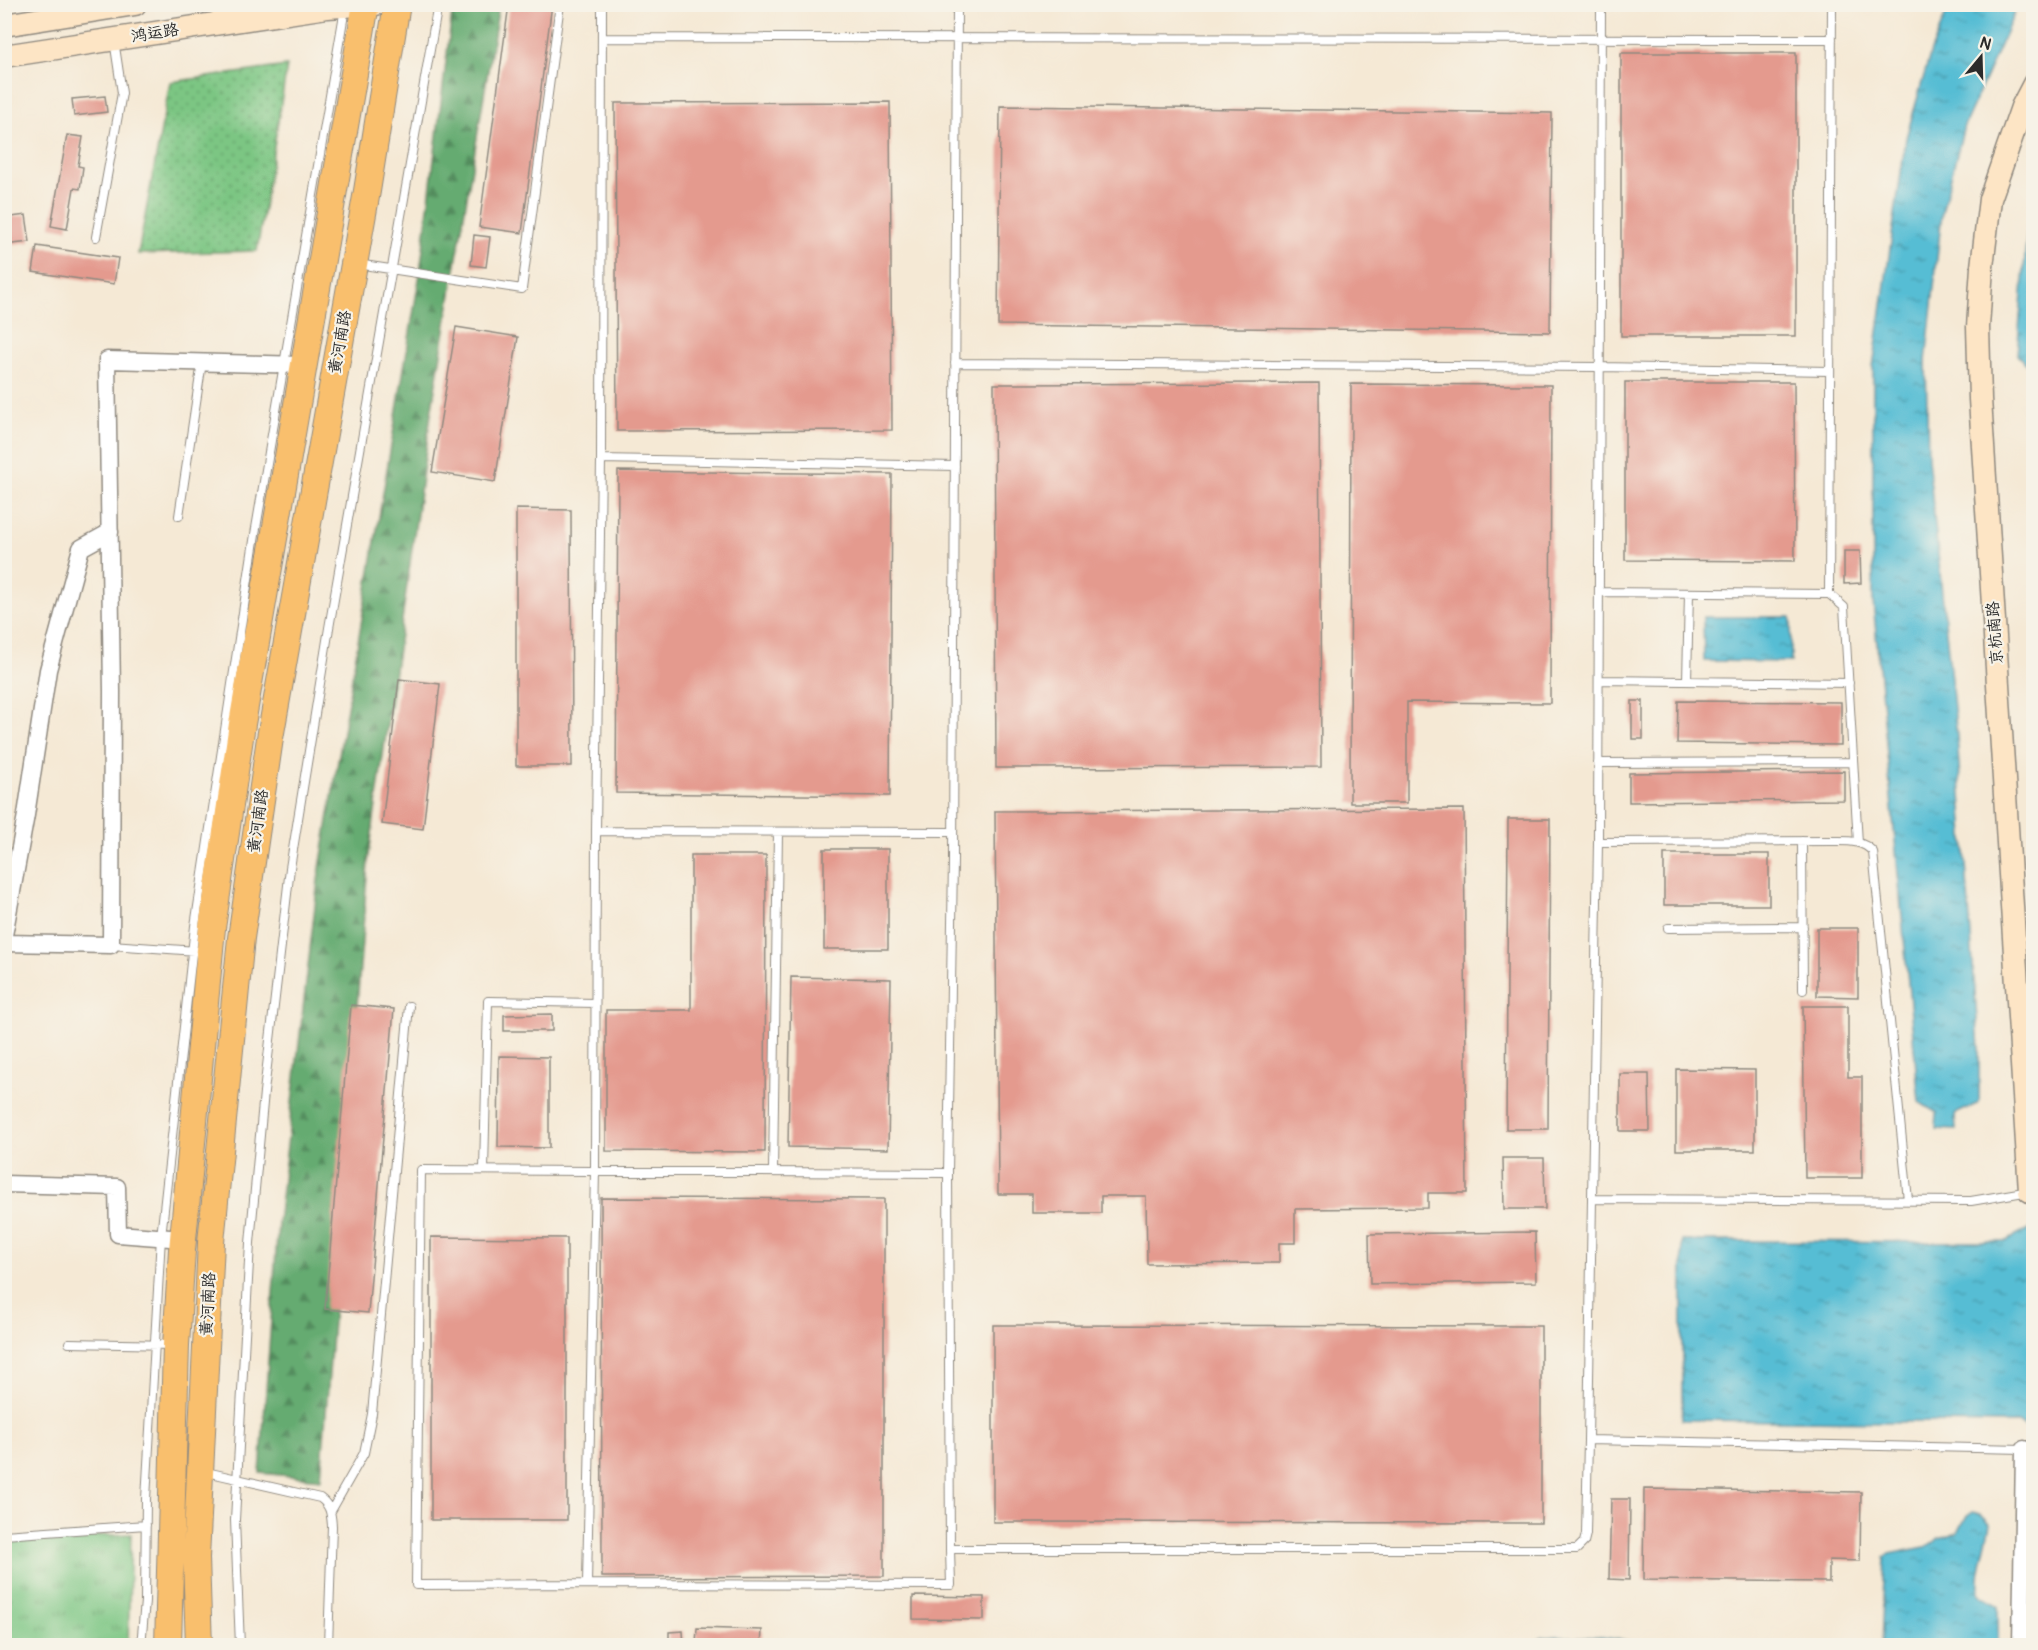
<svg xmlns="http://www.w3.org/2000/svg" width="2038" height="1650" font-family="Pangolin,'LXGW WenKai TC',sans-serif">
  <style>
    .grass { fill: url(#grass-tufts); stroke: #547857; stroke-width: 1.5 }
    .forest { fill: url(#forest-firs); stroke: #486b4e; stroke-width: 1.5 }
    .garden { fill: url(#garden-dots); stroke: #547857; stroke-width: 1.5 }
    .water { fill: url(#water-ripples); stroke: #407480; stroke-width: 1.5 }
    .building { fill: #e49a8e }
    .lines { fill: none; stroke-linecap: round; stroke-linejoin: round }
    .lane-casing { stroke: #908a80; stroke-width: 10 }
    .street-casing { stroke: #908a80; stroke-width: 19 }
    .secondary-casing { stroke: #908a80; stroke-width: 25 }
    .primary-casing { stroke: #908a80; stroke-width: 28 }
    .lane { stroke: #fff; stroke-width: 8 }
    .street { stroke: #fff; stroke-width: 16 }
    .secondary { stroke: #fde5c5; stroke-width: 22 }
    .primary { stroke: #f9bf6d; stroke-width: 26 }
    .labels { text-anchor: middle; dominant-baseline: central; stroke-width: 4.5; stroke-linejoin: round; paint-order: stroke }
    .street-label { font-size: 16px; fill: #2b2b2b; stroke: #f7f3e8 }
  </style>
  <defs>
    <pattern id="grass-tufts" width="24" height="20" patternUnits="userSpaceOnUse" patternTransform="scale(1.5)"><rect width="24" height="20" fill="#7cc683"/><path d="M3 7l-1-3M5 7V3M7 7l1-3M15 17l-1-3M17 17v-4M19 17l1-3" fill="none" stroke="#66a16b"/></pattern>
    <pattern id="forest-firs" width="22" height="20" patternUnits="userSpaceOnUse" patternTransform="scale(1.5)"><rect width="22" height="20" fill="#65ab71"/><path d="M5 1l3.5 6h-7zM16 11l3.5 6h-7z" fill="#538b5d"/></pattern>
    <pattern id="garden-dots" width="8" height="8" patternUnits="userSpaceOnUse" patternTransform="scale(1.5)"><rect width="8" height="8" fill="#7cc683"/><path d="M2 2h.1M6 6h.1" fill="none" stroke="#66a16b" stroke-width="1.8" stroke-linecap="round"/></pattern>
    <pattern id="water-ripples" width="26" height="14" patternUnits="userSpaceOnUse" patternTransform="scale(1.5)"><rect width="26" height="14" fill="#56bdd4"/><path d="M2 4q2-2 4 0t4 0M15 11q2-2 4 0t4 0" fill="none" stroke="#479aac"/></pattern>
  </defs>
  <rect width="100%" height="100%" fill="#f7f3e8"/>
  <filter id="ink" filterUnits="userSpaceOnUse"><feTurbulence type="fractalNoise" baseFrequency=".0167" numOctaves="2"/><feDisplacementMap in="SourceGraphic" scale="12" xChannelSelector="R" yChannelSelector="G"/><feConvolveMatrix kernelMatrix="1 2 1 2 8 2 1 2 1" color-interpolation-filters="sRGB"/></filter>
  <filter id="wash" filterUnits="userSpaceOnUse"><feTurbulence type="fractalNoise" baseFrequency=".008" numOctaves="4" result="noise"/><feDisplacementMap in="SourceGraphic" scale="24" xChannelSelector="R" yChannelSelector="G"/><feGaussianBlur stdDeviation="1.35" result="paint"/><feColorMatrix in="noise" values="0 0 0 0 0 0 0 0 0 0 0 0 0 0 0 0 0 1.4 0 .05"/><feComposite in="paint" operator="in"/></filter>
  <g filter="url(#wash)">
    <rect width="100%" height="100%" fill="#f5e9d5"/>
    <path class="grass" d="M131 1534 128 1645H5V1540Z"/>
    <path class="forest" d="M453 5H499L431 414 368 862 321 1479 260 1473 278 1223 318 880 420 273Z"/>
    <path class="garden" d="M287 66 257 251 138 254 170 82Z"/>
    <path class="water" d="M1950 4 2018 5 1964 126 1942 212 1926 361 1928 458 1957 737 1979 1049V1103L1955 1114 1956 1130 1936 1129 1937 1113 1919 1102 1873 601V367L1906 138 1931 51Z
      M2033 200H2034L2033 465 2030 367 2017 355 2028 220Z
      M1703 617H1791V662L1704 661Z
      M2033 1227V1431L2018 1423 1682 1420V1241L2005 1242Z
      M1973 1512 1982 1515 1990 1523C1986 1547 1977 1570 1979 1594L1998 1606V1645H1881L1885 1557 1889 1554 1930 1546 1939 1538 1958 1533 1966 1517Z
      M1543 1637H1602L1647 1644 1699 1643 1702 1645H1530Z"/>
    <g id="blocks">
      <path class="building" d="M509 4H552L522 233 479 227Z
        M1621 53H1796V336H1621Z
        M105 96 107 112 74 116 72 99Z
        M890 102 892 430 617 431 615 103Z
        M1000 106 1552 113 1550 332 998 325Z
        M67 135 83 137 78 166 83 167 80 189 74 188 67 229 51 226Z
        M26 215 30 242 4 245V218Z
        M474 235 490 237 486 267 471 265Z
        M37 246 118 258 114 284 33 272Z
        M456 327 518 337 495 482 432 472Z
        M1625 382H1794L1795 561 1625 560Z
        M1319 383 1321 767 996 768 994 384Z
        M1351 384 1551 385 1550 703 1407 702V803H1350Z
        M618 471 892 474 890 796 616 793Z
        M516 509 571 510 572 766H516Z
        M1844 551H1860L1861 583 1844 584Z
        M399 679 440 684 423 829 382 824Z
        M1632 701H1643V739H1632Z
        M1678 701 1841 702V745L1677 743Z
        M1844 771V800L1629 802V773Z
        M1464 809 1467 1193H1428V1208L1295 1209V1243H1279V1263L1147 1264 1146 1196H1101V1213H1032V1194H998L995 811Z
        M1508 819H1550L1548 1129H1506Z
        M824 849H888V949H824Z
        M1664 854H1769V905H1664Z
        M691 855H766L765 1152 606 1151V1010H691Z
        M1817 928H1858V997L1817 996Z
        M791 977 891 979 888 1149 788 1147Z
        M351 1005 394 1009 368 1313 325 1309Z
        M1803 1006H1848V1077H1862V1178H1805Z
        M552 1014V1031H504V1015Z
        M499 1056 549 1057V1148L498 1147Z
        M1676 1069 1755 1070V1150H1676Z
        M1620 1074H1649L1650 1131H1620Z
        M1503 1158H1544L1545 1209H1504Z
        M601 1198 884 1199V1576L602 1577Z
        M1535 1232 1536 1282 1370 1284 1369 1234Z
        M431 1237 567 1238V1520H431Z
        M993 1325 1541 1326V1523L993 1522Z
        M1644 1489 1861 1492 1860 1561 1829 1560V1582L1643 1580Z
        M1611 1499H1630L1629 1580 1609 1579Z
        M913 1596 984 1597V1620L913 1619Z
        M697 1628 762 1630 761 1646 696 1644Z
        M683 1631 684 1646H669V1632Z"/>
    </g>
  </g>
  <g filter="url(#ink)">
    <use href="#blocks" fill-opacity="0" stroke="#908a80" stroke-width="1.5"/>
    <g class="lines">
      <defs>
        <path id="lane" d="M602 4 601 459 596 831 595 1170 587 1584 951 1585 950 1549
          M957 4 953 861 948 1173 950 1549H1577L1584 1542 1586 1534 1588 1440
          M602 38 1832 39
          M96 237 122 93 114 40
          M357 264 522 289 560 4
          M955 363 1600 367 1830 371
          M601 459 955 466
          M179 516 202 362
          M1599 592 1829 594 1832 4
          M1829 594 1844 607 1858 843
          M1599 680 1849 683
          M1687 681 1689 593
          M1598 763 1853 762
          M596 831 953 832
          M1802 841 1803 990
          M1598 842 1834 841C1848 841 1863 840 1873 852L1908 1200
          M1668 928 1803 927
          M111 945 197 951
          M484 1170 488 1001 595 1003
          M773 1171 778 832
          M1592 1199 1598 842 1601 4
          M69 1343 173 1345
          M2024 1449 1588 1440 1592 1199 1971 1201 2030 1191
          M202 1471 320 1498C331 1506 331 1514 332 1526L328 1646
          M331 1511 364 1453 372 1414 409 1006
          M4 1535 146 1525
          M587 1584 416 1585 421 1170 948 1173
          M141 1646 145 1601 146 1499 161 1237 195 926 255 534 345 8
          M240 1646 235 1520 250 1243 264 1092 290 868 329 628 438 4"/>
        <path id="street" d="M4 935 26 815 48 670 81 548 110 532
          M4 943 111 945 112 691 107 360 303 365
          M4 1184 117 1187 118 1234 183 1239
          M2021 1646 2024 1449"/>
        <path id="secondary" d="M4 25 135 4
          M4 56 327 7 376 4
          M2030 1191 1980 399 1978 327 1982 267 1990 199 2022 107 2034 84"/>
        <path id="primary" d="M168 1646 176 1345 182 1250 212 928 242 724 366 4
          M199 1646 196 1558 211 1242 241 938 270 738 367 191 397 4"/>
      </defs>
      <use href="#lane" class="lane-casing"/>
      <use href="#street" class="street-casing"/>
      <use href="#secondary" class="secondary-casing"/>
      <use href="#primary" class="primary-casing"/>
      <use href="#lane" class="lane"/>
      <use href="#street" class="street"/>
      <use href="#secondary" class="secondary"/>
      <use href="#primary" class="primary"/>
    </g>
  </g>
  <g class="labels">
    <g class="street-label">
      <text transform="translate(155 33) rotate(-9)">鸿运路</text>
      <text transform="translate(340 342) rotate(-80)">黄河南路</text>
      <text transform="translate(1995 633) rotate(-94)">京杭南路</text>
      <text transform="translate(258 821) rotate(-82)">黄河南路</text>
      <text transform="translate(208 1304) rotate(-87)">黄河南路</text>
    </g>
  </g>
  <rect width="2038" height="1650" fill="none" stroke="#f7f3e8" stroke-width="24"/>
  <g transform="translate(1981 57) rotate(19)" stroke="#f7f3e8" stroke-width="4.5" paint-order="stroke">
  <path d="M0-4.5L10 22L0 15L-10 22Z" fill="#2b2b2b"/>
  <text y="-9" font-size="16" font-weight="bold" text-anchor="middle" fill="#2b2b2b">N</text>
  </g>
</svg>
